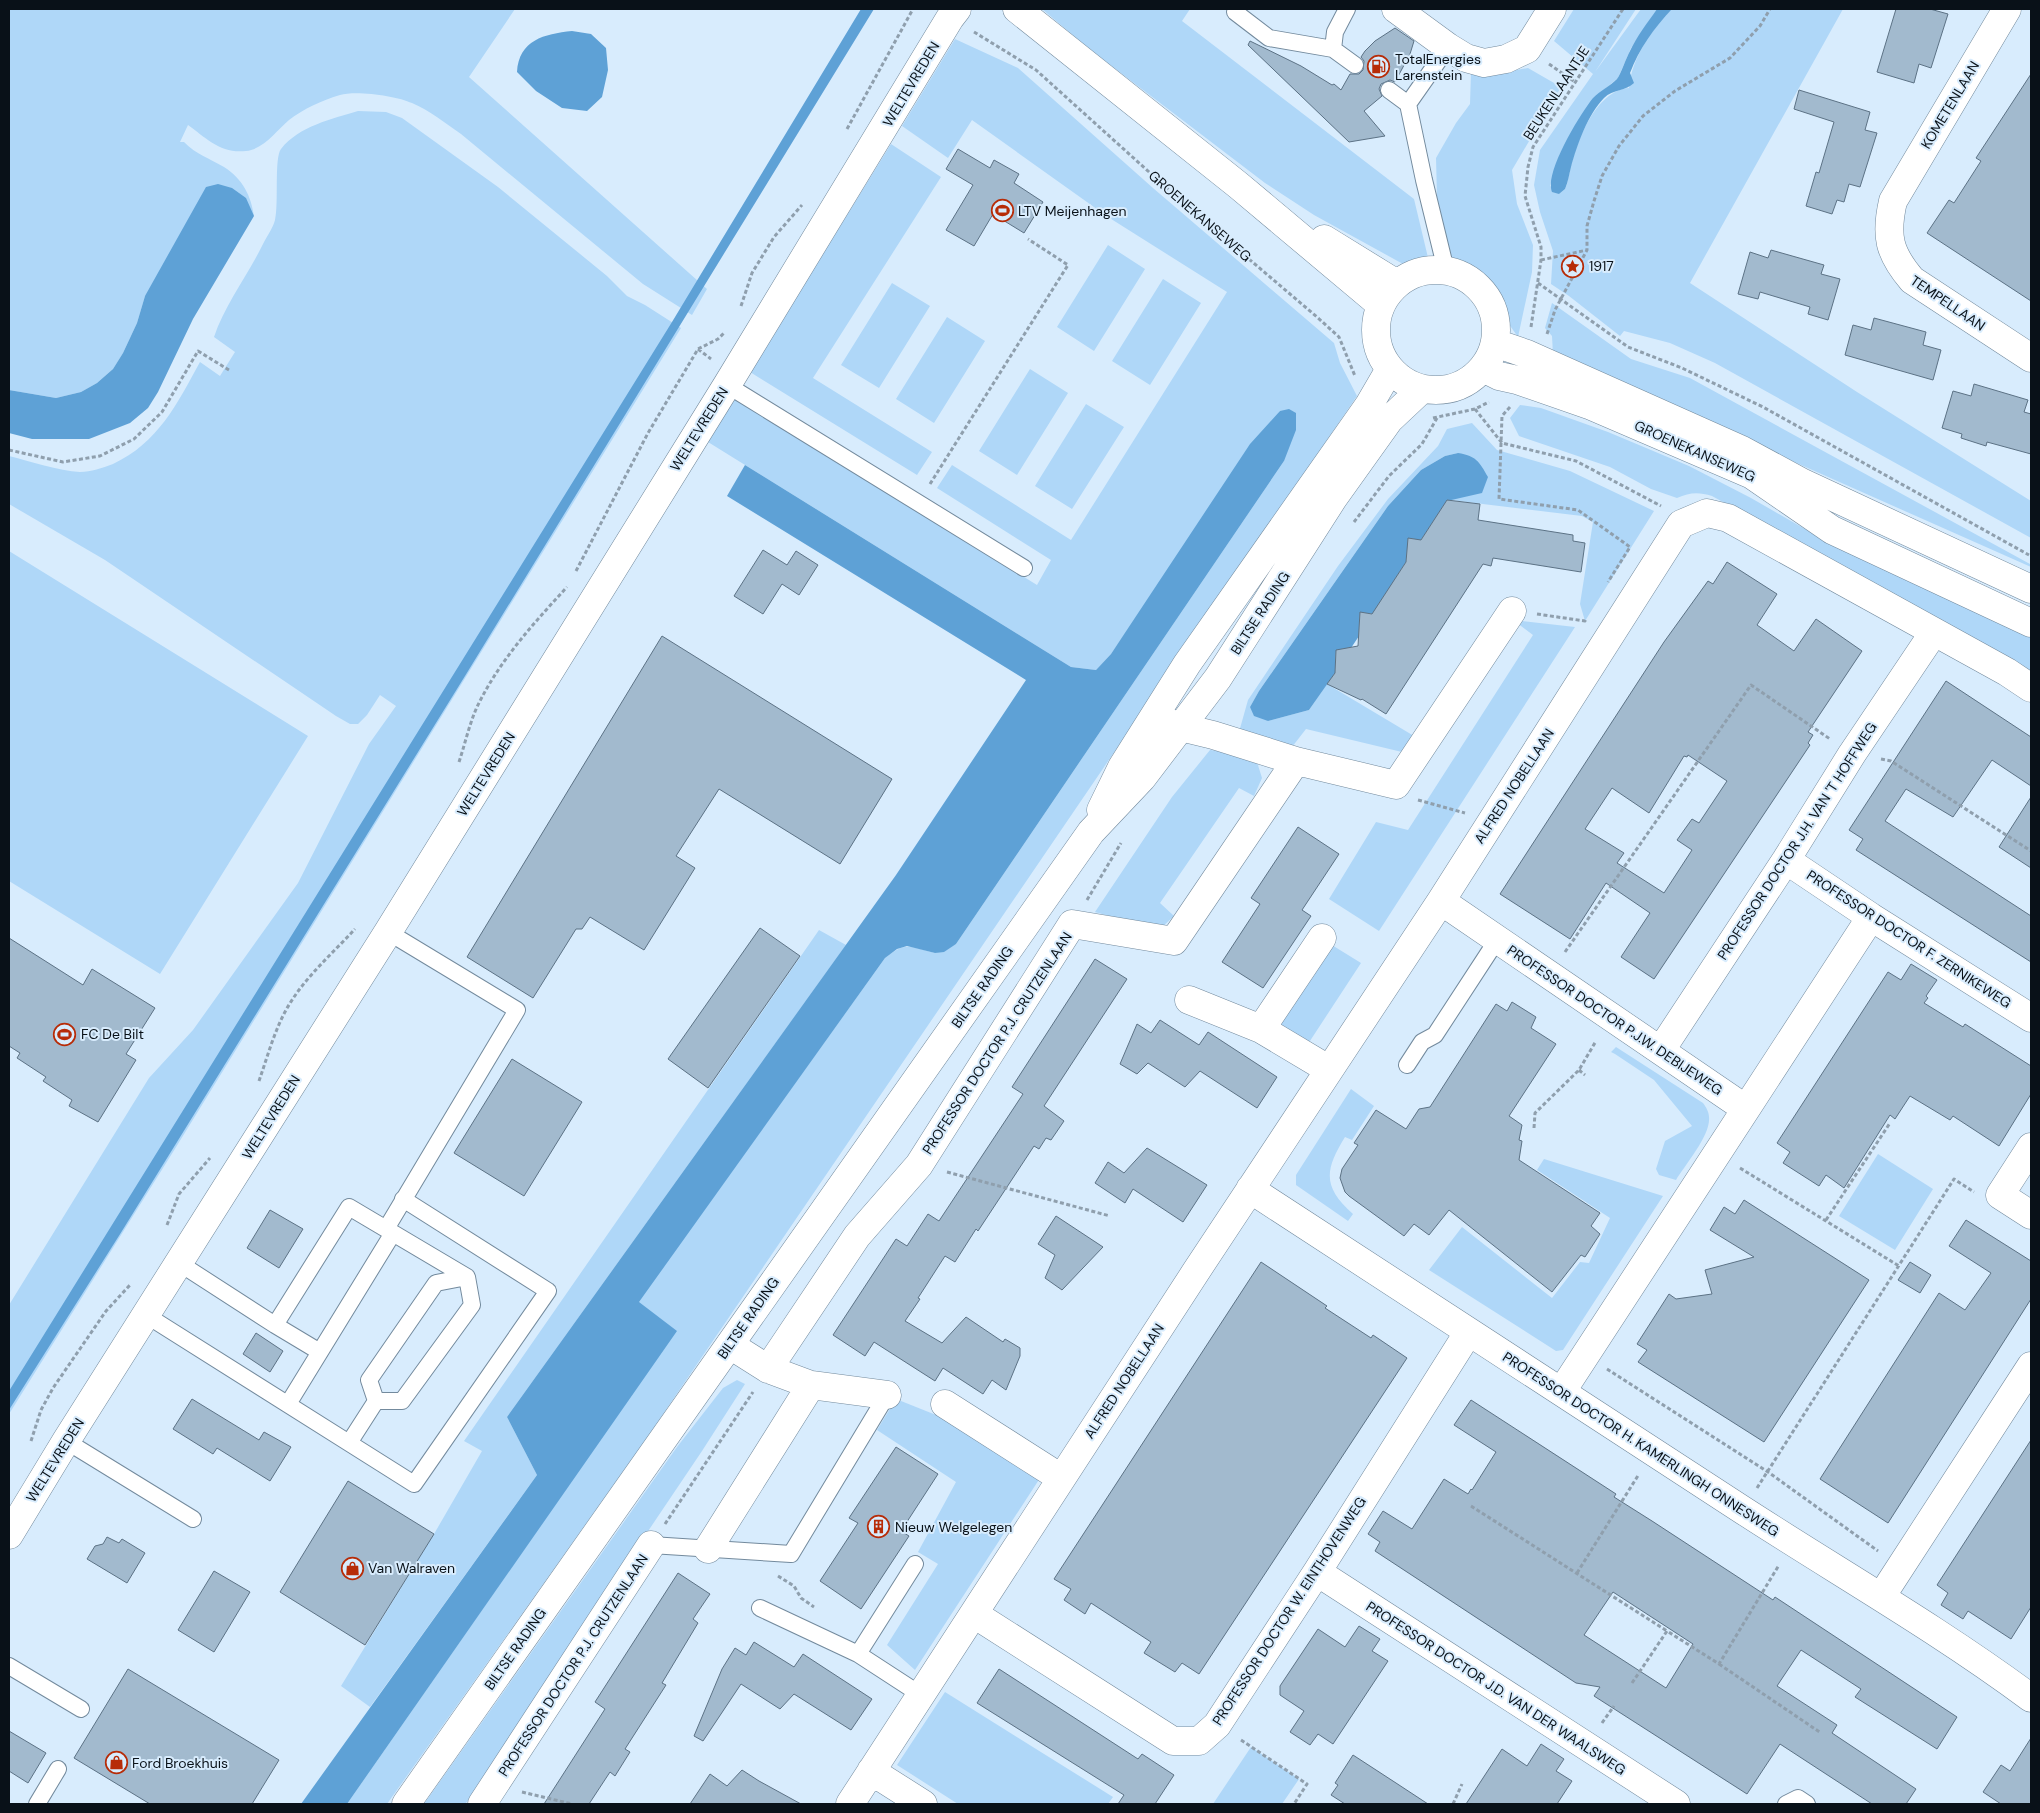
<svg xmlns="http://www.w3.org/2000/svg" width="2040" height="1813" font-family="'DM Sans',sans-serif">
  <style>
    .green { fill: #afd7f8 }
    .water { fill: #5ea1d6 }
    .building { fill: #a2bace; stroke: #5c7285; fill-rule: evenodd }
    .lines { fill: none; stroke-linecap: round; stroke-linejoin: round }
    .lane-casing { stroke: #738a9d; stroke-width: 18 }
    .street-casing { stroke: #738a9d; stroke-width: 29 }
    .secondary-casing { stroke: #738a9d; stroke-width: 29 }
    .path { stroke: #8f9fad; stroke-width: 3; stroke-dasharray: 4 2.5; stroke-linecap: butt }
    .lane { stroke: #fff; stroke-width: 16 }
    .street { stroke: #fff; stroke-width: 28 }
    .secondary { stroke: #fff; stroke-width: 28 }
    .labels { text-anchor: middle; dominant-baseline: central; stroke-width: 4; stroke-linejoin: round; paint-order: stroke }
    .poi-label { font-size: 14px; fill: #091118; stroke: #d8ecfd; text-anchor: start }
    .street-label { font-size: 14px; fill: #091118; stroke: #d8ecfd }
  </style>
  <rect width="100%" height="100%" fill="#d8ecfd"/>
  <path class="green" d="M9 9H515L469 77 707 289 692 315 643 284 461 134C445 123 429 110 412 103 397 96 356 90 340 95 323 100 303 109 289 120 276 131 264 149 246 151 221 154 206 138 188 125L180 142H184C197 155 209 158 224 167 243 179 251 196 254 216L253 215 145 296 137 323 123 353 113 369 97 383 81 392 56 398 9 390Z
    M1042 9H1190L1182 21 1414 199 1430 266 1403 264 1314 215 1265 183 1088 48Z
    M1574 9H1636L1595 72 1641 9H1657L1631 48 1618 78 1593 99 1573 130 1560 154 1550 186 1559 194 1565 189C1568 183 1568 177 1570 171 1576 142 1596 90 1629 88 1632 57 1651 31 1672 9H1843L1690 283 1857 392 2031 501V538L1715 363 1670 343 1624 331 1620 336 1569 296 1551 284 1553 251 1540 212 1534 185 1540 150 1593 74 1554 41Z
    M955 39 1018 68 1153 188 1334 343 1340 363 1357 396 646 1439 387 1804H347L676 1331 638 1302 885 958C906 941 910 947 935 953L956 944 1284 461 1280 411 1111 654 1096 670 1071 667 708 442 735 398 1037 585 1051 560 937 488 952 465 1071 540 1227 292 1108 217 972 120 948 158 902 126Z
    M1528 68 1561 87 1512 170 1517 204 1533 245 1532 272 1518 337 1506 320 1502 301 1482 275 1452 263 1437 197 1436 158 1456 123 1470 104 1471 72 1494 74Z
    M358 111 386 112 402 118 498 187 607 276 627 296 645 305 681 328 173 1152 9 1414V1305L149 1078 193 1030 298 883 369 744 396 706 380 695 367 715 358 724H350L336 716 105 560 9 504V456C29 461 59 471 80 472 91 472 102 468 113 464 158 443 177 404 200 362L220 376 235 352 214 337C225 304 248 275 263 244 267 236 273 228 275 220 279 203 274 158 281 149 299 126 332 119 358 111Z
    M891 144 941 177 813 378 932 452 917 475 750 372Z
    M1108 245 1145 269 1094 351 1057 327Z
    M1163 279 1201 303 1150 385 1112 361Z
    M892 283 930 306 879 388 841 365Z
    M1552 303 1631 359 1690 378 2030 564 2031 567 1553 355 1552 336 1545 328Z
    M947 317 985 341 934 423 896 399Z
    M1030 369 1068 393 1017 475 979 451Z
    M1086 404 1124 427 1072 509 1035 486Z
    M1520 405 1541 408 1608 432 1689 466 1751 498 1838 548 2031 637V672L1712 496C1699 492 1690 492 1677 498L1651 489 1610 467 1519 436 1510 418Z
    M1472 423 1497 450 1570 471 1654 511 1585 621 1580 604 1593 522 1582 516 1450 500 1458 453 1445 456 1421 470 1388 506 1259 691 1250 707 1268 721 1309 710 1327 684 1414 736 1402 752 1306 729 1292 747 1239 732 1248 700 1338 566 1388 499 1438 446 1447 429Z
    M9 551 308 736 160 974 9 881Z
    M1513 620 1575 627 1379 931 1329 899 1376 822 1408 830 1533 635Z
    M1210 750 1230 752 1257 762 1262 778 1254 796 1239 788 1160 903 1174 916 1159 930 1095 912 1172 797Z
    M819 930 846 945 507 1417 537 1475 370 1707 341 1686 434 1534 482 1451 464 1441Z
    M1327 942 1361 963 1306 1047 1278 1028Z
    M1616 1047 1703 1103C1706 1107 1709 1112 1709 1117 1711 1135 1685 1165 1676 1180L1659 1175 1656 1169 1665 1141 1692 1126 1654 1080 1615 1054 1611 1052Z
    M1351 1089 1374 1106 1352 1140 1345 1137C1324 1171 1323 1187 1353 1214L1348 1221 1296 1185V1175Z
    M1878 1154 1933 1189 1895 1250 1839 1216Z
    M1544 1159 1663 1196 1563 1350 1556 1351 1429 1270 1462 1227 1552 1298 1580 1262 1589 1263 1610 1218 1537 1170Z
    M737 1380 745 1384 702 1451 494 1760 493 1772 465 1804H424L677 1447 723 1388Z
    M896 1399 946 1419 1042 1475 915 1670 887 1645 938 1564 918 1552 956 1482 877 1430Z
    M945 1692 1113 1797 1108 1804H958L897 1765Z
    M1251 1747 1299 1779 1282 1804H1213Z"/>
  <path class="water" d="M861 9H874L465 676 122 1231 9 1410V1391L672 322Z
    M1657 9H1672C1654 28 1639 49 1630 73L1634 83C1626 91 1613 89 1604 98 1588 114 1577 145 1571 167 1569 175 1568 182 1565 189L1559 194 1552 192C1544 173 1580 114 1593 98 1600 91 1610 86 1617 79 1621 74 1626 58 1630 51 1637 36 1648 22 1657 9Z
    M572 31 591 34 606 48 608 70 602 97 587 111 562 108 536 91 517 72C519 40 544 34 572 31Z
    M218 184 232 188 246 198 254 216 193 319 158 392 148 408 130 423 89 439H32L9 433V390L56 398 81 392 97 383 113 369 123 353 137 323 145 296 206 187Z
    M1289 409 1296 413V430L1284 461 956 944 944 952 935 953 907 946 897 949 885 958 639 1302 677 1331 347 1804H301L537 1475 507 1417 896 875 1026 680 727 496 745 465 1071 667 1096 670 1111 654 1250 444 1280 411Z
    M1458 453C1476 456 1479 461 1488 477L1482 493 1447 501 1421 540H1409L1406 562 1373 614 1363 613 1360 615 1359 636 1349 651H1336L1335 673 1309 710 1268 721 1254 716 1250 707 1259 691 1388 506 1421 470 1445 456Z"/>
  <path class="building" d="M1896 9H1930L1948 14 1931 68 1919 64 1914 83 1877 72Z
    M1395 28 1414 41 1410 54 1395 82 1390 80 1381 84 1379 89 1382 96 1364 111 1385 136 1349 142 1248 45 1250 41 1301 66 1332 85 1334 84 1341 90 1350 74H1359L1363 70 1364 61 1361 57 1365 51 1375 41Z
    M2031 74V301L1927 233 1949 200 1954 203 1981 161 1976 158Z
    M1799 90 1870 112 1865 130 1877 133 1860 187 1849 184 1844 202 1837 200 1832 214 1806 206 1816 172 1819 173 1834 122 1794 109Z
    M958 149 990 168 994 160 1019 174 1014 183 1043 202 1024 233 993 214 974 246 946 230 973 185 946 169Z
    M1771 250 1824 265 1821 274 1840 279 1828 320 1808 314 1810 307 1760 292 1758 299 1738 294 1750 252 1768 258Z
    M1874 318 1926 332 1923 345 1941 350 1933 380 1845 355 1853 325 1871 330Z
    M1974 384 2028 400 2024 412 2031 414V454L1987 442 1986 446 1961 438 1962 434 1942 428 1953 391 1971 396Z
    M1447 500 1480 504 1478 520 1573 535V541L1585 543 1581 572 1493 558 1491 566 1483 564 1386 714 1362 699 1361 700 1327 684 1335 673 1336 650 1358 646 1360 612 1372 614 1406 562 1408 538 1421 540Z
    M763 550 787 565 796 551 818 565 799 595 782 584 763 614 734 596Z
    M1727 562 1777 594 1757 625 1794 651 1816 619 1862 651 1808 732 1813 735 1808 743 1810 745 1654 979 1621 957 1650 913 1606 883 1570 939 1500 894 1664 642 1708 581 1713 584ZM1688 755 1727 781 1699 823 1692 819 1677 840 1692 850 1664 893 1617 863 1624 853 1585 829 1612 788 1649 813 1684 756 1687 757Z
    M662 636 892 779 840 864 719 789 676 856 695 868 644 950 590 917 582 929H576L533 998 467 957Z
    M1946 681 2031 737V786L1992 760 1953 817 1906 789 1885 821 2031 916V962L1856 850 1863 839 1849 830Z
    M2031 797V868L1999 847Z
    M1298 827 1339 854 1302 910 1311 916 1263 988 1222 962 1260 904 1251 898Z
    M760 928 800 956 708 1088 668 1059Z
    M9 938 83 985 92 969 155 1008 126 1054 136 1060 98 1122 69 1106 72 1100 43 1081 46 1077 17 1058 20 1053 9 1046Z
    M1095 959 1127 979 1044 1106 1064 1121 1051 1140 1046 1138 1039 1149 1034 1146 978 1231 976 1229 955 1262 945 1256 918 1298 920 1299 905 1321 942 1343 966 1317 1003 1342 1005 1339 1020 1348V1356L1006 1390 992 1380 983 1394 943 1368 935 1381 874 1342 865 1356 833 1335 896 1239 907 1246 928 1214 939 1221 1023 1094 1012 1087Z
    M1911 964 1937 980 1926 996 1928 998 1924 1003 1963 1027 1965 1024 2031 1066V1094L1999 1146 1953 1116 1950 1120 1910 1096 1895 1119 1890 1115 1844 1188 1826 1175 1819 1186 1783 1163 1790 1152 1777 1143 1888 972 1901 980Z
    M1512 1002 1536 1017 1531 1028 1556 1044 1509 1116 1522 1125 1519 1140 1522 1141 1519 1160 1600 1213 1591 1226 1600 1234 1585 1257 1581 1255 1552 1292 1449 1210 1429 1235 1414 1224 1404 1236 1349 1196 1345 1192 1340 1178 1342 1169 1358 1145 1354 1143 1376 1110 1406 1129 1419 1109 1430 1107 1496 1004 1507 1011Z
    M1160 1020 1199 1045 1208 1032 1277 1077 1257 1108 1200 1071 1185 1087 1148 1063 1137 1074 1120 1064 1137 1024 1151 1033Z
    M512 1059 582 1102 524 1196 454 1153Z
    M1147 1148 1207 1185 1183 1222 1133 1189 1125 1203 1095 1183 1108 1162 1124 1173Z
    M1744 1200 1869 1280 1764 1442 1638 1362 1647 1350 1637 1344 1669 1294 1676 1299 1712 1294 1705 1270 1754 1257 1710 1230 1724 1207 1735 1214Z
    M270 1210 303 1229 279 1268 247 1248Z
    M1056 1216 1103 1247 1062 1290 1045 1278 1055 1255 1038 1244Z
    M1966 1220 2031 1261V1299L1888 1523 1820 1479 1939 1293 1965 1310 1991 1273 1949 1246Z
    M1261 1262 1327 1306 1325 1308 1371 1338 1373 1335 1407 1358 1199 1674 1182 1663 1175 1672 1144 1653 1151 1642 1091 1603 1085 1614 1064 1600 1071 1589 1054 1579Z
    M1910 1262 1931 1275 1920 1293 1898 1280Z
    M256 1333 283 1351 270 1372 243 1354Z
    M192 1399 259 1440 264 1432 291 1447 270 1481 217 1448 213 1454 173 1429Z
    M1471 1400 1616 1494 1614 1497 1652 1521 1773 1600 1775 1597 1957 1717 1937 1749 1855 1697 1861 1689 1801 1650 1777 1686 1837 1725 1832 1733 1916 1789 1906 1804H1872L1780 1744 1747 1794 1594 1696 1600 1687 1576 1683 1375 1551 1380 1542 1368 1534 1383 1511 1412 1529 1444 1479 1468 1494 1471 1489 1472 1490 1496 1452 1454 1425ZM1613 1592 1693 1644 1666 1688 1584 1635Z
    M2031 1440V1607L2011 1639 1968 1611 1963 1619 1941 1605 1948 1593 1937 1585Z
    M896 1447 938 1474 901 1531 909 1536 861 1609 820 1581 858 1523 849 1518Z
    M348 1481 434 1534 365 1645 280 1592Z
    M107 1537 119 1543 122 1539 145 1553 127 1583 87 1559 95 1546 103 1544Z
    M214 1571 250 1592 214 1652 178 1630Z
    M678 1573 710 1594 693 1619 698 1623 662 1683 666 1685 625 1749 630 1752 615 1776 610 1772 589 1804H544L605 1709 595 1702Z
    M1359 1626 1380 1639 1372 1651 1388 1661 1333 1744 1318 1734 1310 1745 1290 1732 1304 1711 1280 1695V1686L1318 1629 1345 1647Z
    M754 1642 794 1667 803 1654 872 1699 851 1730 794 1694 780 1709 741 1684 703 1741 694 1736 722 1669 735 1648 746 1655Z
    M128 1669 279 1760 252 1804H150L74 1758Z
    M999 1669 1138 1759 1142 1754 1174 1775 1155 1804H1118L1124 1795 977 1703Z
    M9 1731 46 1753 28 1783 9 1771Z
    M2031 1738V1804H2001L1983 1792 2001 1765 2010 1771Z
    M1541 1744 1564 1759 1556 1771 1572 1781 1557 1804H1466L1502 1749 1527 1766Z
    M1353 1755 1396 1783 1428 1804H1345L1331 1795 1338 1785 1335 1783Z
    M742 1770 759 1781 801 1804H690L710 1774 727 1786Z"/>
  <g class="lines">
    <defs>
      <path id="lane" d="M1238 9 1235 12 1269 38 1333 49 1355 65
        M1333 49 1335 32 1347 9
        M1389 90 1408 104 1424 180 1446 270
        M1408 104 1448 47
        M727 385 1024 568
        M1407 1065 1422 1042 1435 1035 1497 940
        M386 1229 517 1010 388 932
        M146 1315 349 1443 376 1401H402L472 1305 467 1277 349 1207 275 1325 179 1263
        M275 1325 320 1352
        M376 1401 369 1380 436 1283 467 1277
        M288 1404 393 1233
        M66 1441 193 1519
        M349 1443 414 1484 548 1291 403 1199
        M651 1545 791 1554 887 1395
        M760 1608 858 1654 921 1695
        M858 1654 915 1564
        M9 1666 81 1709
        M37 1804 58 1769
        M1786 1804 1798 1798 1807 1804"/>
      <path id="street" d="M1396 9 1448 47 1466 58 1484 63 1506 59 1527 49 1552 9
        M2007 9 1893 201C1885 236 1889 253 1912 280L2031 358
        M1296 761 1396 785 1512 611
        M1786 860 1871 917 2031 1018
        M1441 901 1746 1109 1562 1391
        M1189 1000 1261 1029 1328 1069
        M1261 1029 1322 938
        M1661 1050 1786 860 1852 754 1934 632
        M1746 1109 1871 917
        M2031 1147 2000 1195 2031 1215
        M1250 1189C1413 1297 1578 1402 1741 1509 1838 1572 1938 1629 2031 1698
        M730 1345 768 1369 811 1385 887 1395
        M768 1369 857 1236 919 1165 1072 924 1174 941 1296 761 1213 735 1180 727 1160 719
        M945 1404 1061 1478
        M9 1535 66 1441 388 932 727 385 950 18 957 9
        M708 1549 811 1385
        M1317 1572 1676 1804
        M1881 1597 2031 1366
        M974 1614 1173 1741H1199L1217 1725 1317 1572 1468 1333
        M871 1771 923 1804
        M482 1804 651 1545
        M850 1804 1195 1273 1441 901 1681 524 1707 513 1728 518 2007 672 2031 688"/>
      <path id="secondary" d="M1017 9 1238 185 1381 305
        M1324 239 1397 284
        M1376 330a60 60 0 1 1 120 0a60 60 0 1 1-120 0Z
        M1495 343 1527 354 1742 450 1803 483 2031 589
        M1483 368 1499 376 1517 380 1589 405 1752 475 1832 530 2031 623
        M1101 810 1122 767 1187 664 1369 405 1390 369
        M406 1804 1091 832 1142 778 1218 678 1334 497 1389 420 1422 389"/>
    </defs>
    <use href="#lane" class="lane-casing"/>
    <use href="#street" class="street-casing"/>
    <use href="#secondary" class="secondary-casing"/>
    <path class="path" d="M974 32 1036 70 1189 208 1317 317 1339 337 1355 376
      M1549 64 1575 82
      M847 129 913 9
      M1541 260 1587 250
      M1538 283 1628 347 1682 368 1763 407 2029 555
      M741 306 752 273 774 237 802 205
      M1531 327 1541 260V247L1525 196 1528 167 1533 147 1623 9
      M1547 334 1555 310 1587 250V226L1594 201 1602 176 1619 146 1643 116 1675 91 1730 58 1760 26 1770 9
      M698 349 711 359
      M1510 407 1502 416 1499 499 1578 510 1630 547 1608 582
      M1475 409 1502 443 1576 461 1661 506
      M1433 418 1475 409 1489 402
      M9 450 63 462 100 456 134 439 162 412 198 351 229 370
      M930 484 1068 265 1028 239
      M1354 522 1389 476 1422 444 1437 418
      M576 571 648 433 698 349 718 339 725 332
      M1537 614 1585 621 1586 618
      M1881 759 1891 761 2031 851
      M459 762C465 744 469 725 477 707 499 661 533 624 567 587
      M1418 800 1465 813
      M1087 900 1121 843
      M1565 952 1751 685 1830 739
      M1579 1070 1585 1075
      M259 1081C267 1058 274 1032 286 1010 303 979 332 954 355 929
      M1534 1128 1535 1113 1579 1070 1596 1041
      M1740 1168 1899 1266
      M947 1172 1110 1216
      M1826 1220 1890 1123
      M167 1225 179 1194 210 1158
      M1607 1369 1768 1472 1878 1551
      M31 1441 41 1410 53 1388 106 1311 130 1285
      M1757 1488 1954 1179 1974 1192
      M1471 1506 1667 1631
      M665 1524 753 1392
      M1577 1573 1639 1474
      M778 1576 794 1586 801 1598 814 1607
      M1719 1664 1821 1733
      M1632 1683 1667 1631 1719 1664 1779 1565
      M1602 1723 1614 1706
      M1241 1740 1307 1784 1294 1804
      M522 1792 572 1804
      M1453 1804 1462 1784"/>
    <use href="#lane" class="lane"/>
    <use href="#street" class="street"/>
    <use href="#secondary" class="secondary"/>
  </g>
  <defs>
    <symbol id="fuel-ring" viewBox="-11 -11 22 22"><circle r="9.5" fill="#d8ecfd" stroke="#b72c08" stroke-width="1.5"/><path d="M-5.5-6h7V0h2V4h1.3V-2.5L3-4.5l.8-.8L6-3V5H2.5V1h-1V6h-7ZM-4.2-4.7v3.2H.2V-4.7Z" fill="#b72c08"/></symbol>
    <symbol id="stadium-ring" viewBox="-11 -11 22 22"><circle r="9.5" fill="#d8ecfd" stroke="#b72c08" stroke-width="1.5"/><path d="M0-5a6.5 5 0 1 0 0 10a6.5 5 0 1 0 0-10ZM-3.5-1.8h7v3.6h-7Z" fill="#b72c08"/></symbol>
    <symbol id="sight-ring" viewBox="-11 -11 22 22"><circle r="9.5" fill="#d8ecfd" stroke="#b72c08" stroke-width="1.5"/><path d="M0-6L1.8-2.2L6-1.7L2.9 1.2L3.7 5.4L0 3.3L-3.7 5.4L-2.9 1.2L-6-1.7L-1.8-2.2Z" fill="#b72c08"/></symbol>
    <symbol id="building-ring" viewBox="-11 -11 22 22"><circle r="9.5" fill="#d8ecfd" stroke="#b72c08" stroke-width="1.5"/><path d="M-4-6H4V6H1V3H-1V6H-4ZM-2.5-4.3h1.7v1.8h-1.7ZM.8-4.3h1.7v1.8H.8ZM-2.5-1h1.7V.8h-1.7ZM.8-1h1.7V.8H.8Z" fill="#b72c08"/></symbol>
    <symbol id="shop-ring" viewBox="-11 -11 22 22"><circle r="9.5" fill="#d8ecfd" stroke="#b72c08" stroke-width="1.5"/><path d="M-5-2.5h2.3a2.7 3.5 0 0 1 5.4 0H5L5.5 6h-11ZM-1.5-2.5h3a1.5 2.3 0 0 0-3 0Z" fill="#b72c08"/></symbol>
  </defs>
  <g fill-rule="evenodd">
    <use href="#fuel-ring" x="1366" y="54" width="25" height="25"/>
    <use href="#stadium-ring" x="990" y="198" width="25" height="25"/>
    <use href="#sight-ring" x="1560" y="254" width="25" height="25"/>
    <use href="#stadium-ring" x="52" y="1022" width="25" height="25"/>
    <use href="#building-ring" x="866" y="1514" width="25" height="25"/>
    <use href="#shop-ring" x="340" y="1556" width="25" height="25"/>
    <use href="#shop-ring" x="104" y="1750" width="25" height="25"/>
  </g>
  <g class="labels">
    <g class="poi-label">
      <text x="1395" y="59">TotalEnergies<tspan x="1395" dy="16">Larenstein</tspan></text>
      <text x="1018" y="211">LTV Meijenhagen</text>
      <text x="1589" y="266">1917</text>
      <text x="81" y="1034">FC De Bilt</text>
      <text x="895" y="1527">Nieuw Welgelegen</text>
      <text x="368" y="1568">Van Walraven</text>
      <text x="132" y="1763">Ford Broekhuis</text>
    </g>
    <g class="street-label">
      <text transform="translate(911 84) rotate(-59)">WELTEVREDEN</text>
      <text transform="translate(1556 93) rotate(-57)">BEUKENLAANTJE</text>
      <text transform="translate(1950 105) rotate(-59)">KOMETENLAAN</text>
      <text transform="translate(1200 216) rotate(41)">GROENEKANSEWEG</text>
      <text transform="translate(1948 303) rotate(34)">TEMPELLAAN</text>
      <text transform="translate(699 429) rotate(-58)">WELTEVREDEN</text>
      <text transform="translate(1695 451) rotate(24)">GROENEKANSEWEG</text>
      <text transform="translate(1260 613) rotate(-57)">BILTSE RADING</text>
      <text transform="translate(486 774) rotate(-58)">WELTEVREDEN</text>
      <text transform="translate(1514 786) rotate(-57)">ALFRED NOBELLAAN</text>
      <text transform="translate(1797 841) rotate(-57)">PROFESSOR DOCTOR J.H. VAN 'T HOFFWEG</text>
      <text transform="translate(1909 939) rotate(33)">PROFESSOR DOCTOR F. ZERNIKEWEG</text>
      <text transform="translate(982 987) rotate(-55)">BILTSE RADING</text>
      <text transform="translate(1615 1020) rotate(34)">PROFESSOR DOCTOR P.J.W. DEBIJEWEG</text>
      <text transform="translate(997 1043) rotate(-57)">PROFESSOR DOCTOR P.J. CRUTZENLAAN</text>
      <text transform="translate(271 1117) rotate(-58)">WELTEVREDEN</text>
      <text transform="translate(748 1318) rotate(-55)">BILTSE RADING</text>
      <text transform="translate(1124 1381) rotate(-57)">ALFRED NOBELLAAN</text>
      <text transform="translate(1641 1444) rotate(33)">PROFESSOR DOCTOR H. KAMERLINGH ONNESWEG</text>
      <text transform="translate(55 1460) rotate(-58)">WELTEVREDEN</text>
      <text transform="translate(1289 1611) rotate(-57)">PROFESSOR DOCTOR W. EINTHOVENWEG</text>
      <text transform="translate(515 1649) rotate(-55)">BILTSE RADING</text>
      <text transform="translate(573 1665) rotate(-57)">PROFESSOR DOCTOR P.J. CRUTZENLAAN</text>
      <text transform="translate(1496 1688) rotate(33)">PROFESSOR DOCTOR J.D. VAN DER WAALSWEG</text>
    </g>
  </g>
  <rect width="2040" height="1813" fill="none" stroke="#091118" stroke-width="20"/>
</svg>
